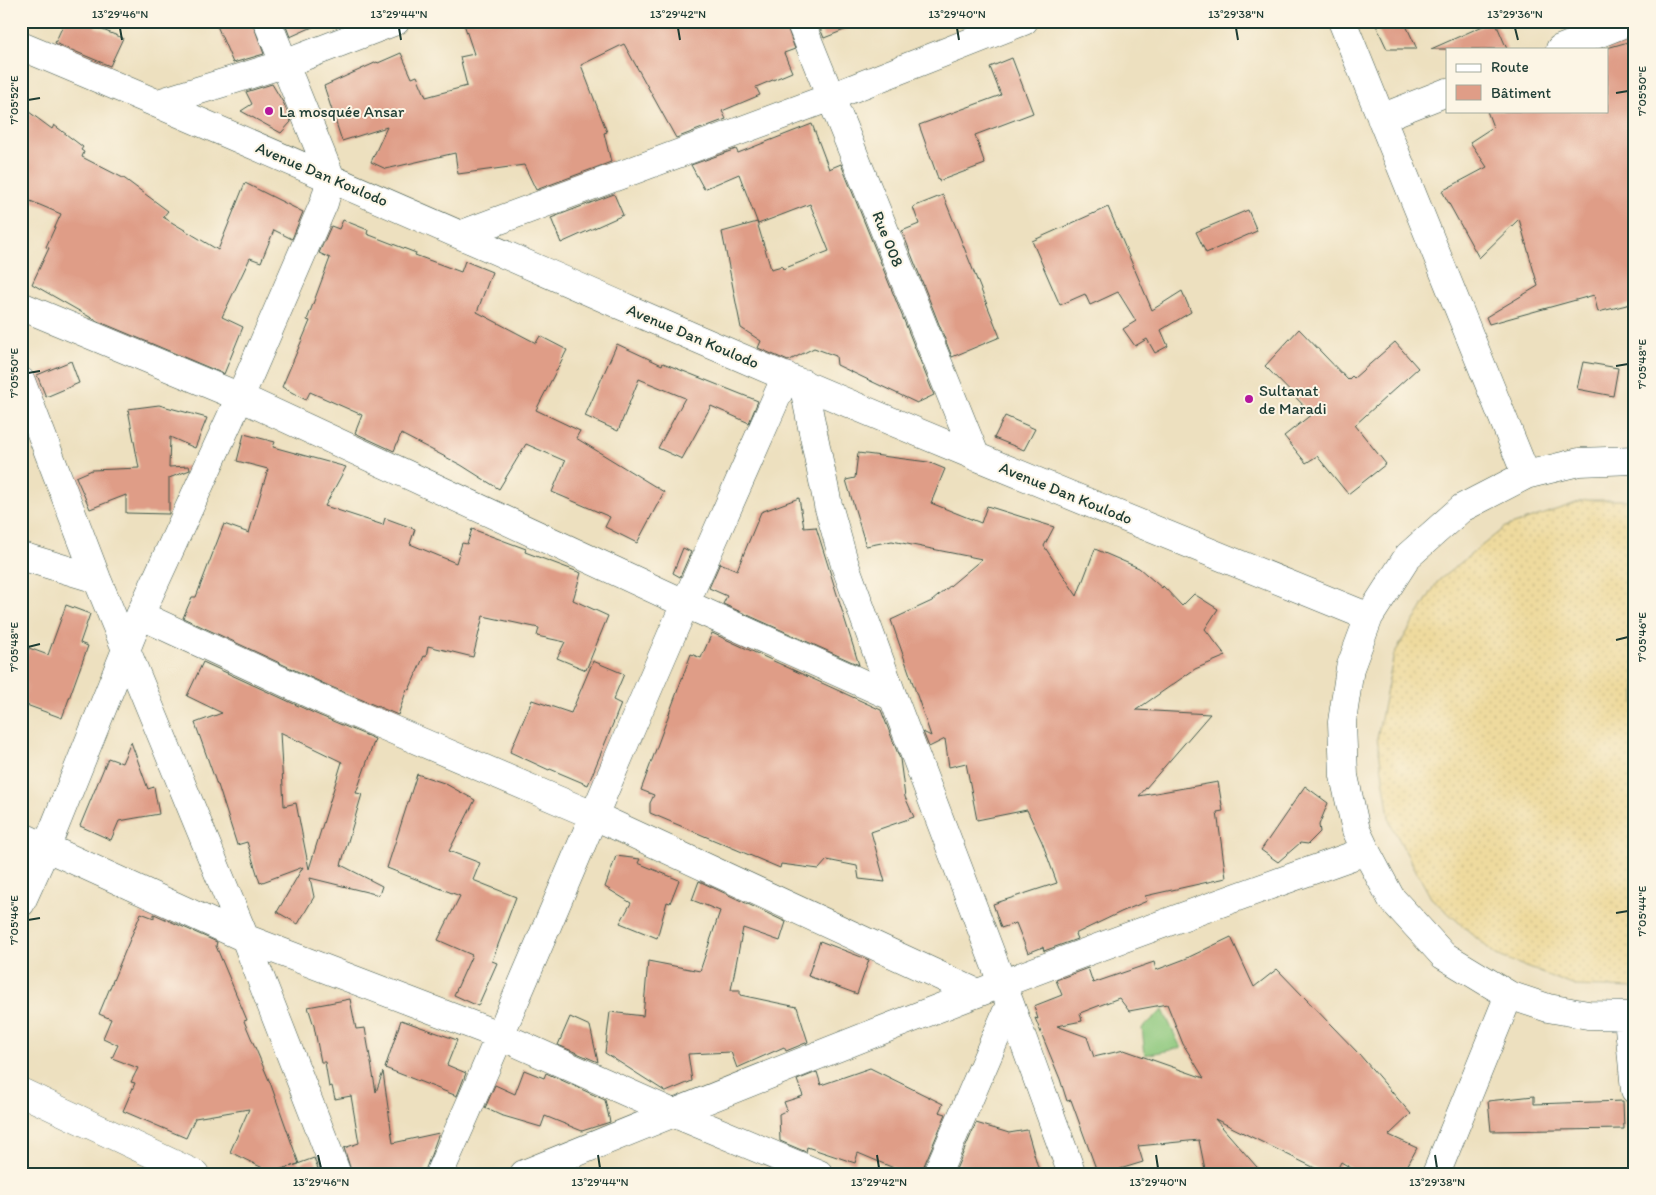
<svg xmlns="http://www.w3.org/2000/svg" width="1656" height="1195" font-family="Itim,sans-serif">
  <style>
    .green { fill: #8dc87d; stroke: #568258 }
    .sand { fill: url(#sand-dots); stroke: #868c69 }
    .building { fill: #df9d87; fill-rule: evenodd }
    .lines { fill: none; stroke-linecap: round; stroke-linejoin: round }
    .minor-casing { stroke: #3e5549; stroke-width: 29 }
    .minor { stroke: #fff; stroke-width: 28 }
    .ticks { fill: none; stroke: #1f3d34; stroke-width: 2 }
    .poi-dot { fill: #b5179e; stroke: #fcf5e5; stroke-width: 2 }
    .labels { text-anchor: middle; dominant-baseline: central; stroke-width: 4; stroke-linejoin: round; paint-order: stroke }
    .poi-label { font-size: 16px; fill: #1f3d34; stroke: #fcf5e5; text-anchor: start }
    .street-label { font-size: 16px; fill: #1f3d34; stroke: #fcf5e5 }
    .neatline { fill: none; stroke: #1f3d34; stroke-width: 2 }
    .ticks-label { font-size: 12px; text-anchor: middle; fill: #1f3d34 }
  </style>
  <defs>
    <pattern id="sand-dots" width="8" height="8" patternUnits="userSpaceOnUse" patternTransform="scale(1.25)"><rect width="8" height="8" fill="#eeda9e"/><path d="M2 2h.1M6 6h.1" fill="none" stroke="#ccbc89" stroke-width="1.8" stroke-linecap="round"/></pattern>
  </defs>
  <rect width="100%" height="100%" fill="#fcf5e5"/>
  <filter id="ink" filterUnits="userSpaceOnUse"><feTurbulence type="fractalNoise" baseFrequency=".02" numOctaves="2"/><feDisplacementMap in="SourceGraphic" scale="10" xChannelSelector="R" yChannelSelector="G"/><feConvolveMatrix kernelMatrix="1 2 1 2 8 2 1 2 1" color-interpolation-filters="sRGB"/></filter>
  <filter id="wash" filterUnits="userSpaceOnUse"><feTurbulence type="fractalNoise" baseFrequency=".0096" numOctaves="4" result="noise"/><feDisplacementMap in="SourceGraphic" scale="20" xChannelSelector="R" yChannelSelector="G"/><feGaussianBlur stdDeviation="1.12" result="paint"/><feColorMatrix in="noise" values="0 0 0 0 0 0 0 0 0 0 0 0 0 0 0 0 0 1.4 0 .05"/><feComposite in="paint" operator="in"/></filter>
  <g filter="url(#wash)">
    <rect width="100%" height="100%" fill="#ede0bf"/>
    <path class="green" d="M1163 1010 1181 1048 1145 1055 1142 1028Z"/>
    <path class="sand" d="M1585 500H1635V988L1575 986 1496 955 1431 898 1390 823 1377 738 1394 654 1438 581 1505 527Z"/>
    <g id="blocks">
      <path class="building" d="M65 21H97L95 27 123 38 110 66 55 43Z
        M215 21H252L264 54 233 63Z
        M284 21H326L290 37Z
        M463 21H785L795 49 784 53 792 72 756 87 760 95 722 111 726 119 676 138 624 44 581 65 607 132 604 133 611 162 536 190 524 165 458 174 455 153 386 169 371 162 387 127 342 141 324 86 377 62 378 63 401 53 412 78 417 76 426 97 467 86 460 57 474 54Z
        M817 21H861L862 23 824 38Z
        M1374 21H1404L1417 49H1387Z
        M1494 21H1495L1507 49H1431Z
        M1635 40V303L1598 312 1594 295 1489 324 1486 317 1538 286 1519 219 1479 258 1442 191 1487 167 1470 142 1493 127 1487 111H1607V48Z
        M1012 58 1033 113 975 135 985 164 939 181 919 125 1001 95 990 67Z
        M272 84 284 104 291 122 281 133 241 111 252 104 246 92Z
        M21 106 52 129 54 125 83 147 81 150 84 152 82 157 125 179 168 211 163 217 218 250 245 183 303 212 292 239 274 230 261 262 250 258 222 317 243 327 224 374 95 320 32 284 49 248 46 247 61 214 21 197Z
        M812 124 829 169 841 164 934 395 917 403 837 365 836 356 814 348 788 361 758 348 761 341 741 328 722 232 757 222 771 269 782 266 783 269 829 251 810 204 758 224 739 174 704 189 691 165 736 149 738 153Z
        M614 194 623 215 561 243 551 218Z
        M943 195 1000 337 952 357 902 231 919 224 913 207Z
        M1108 207 1152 310 1182 291 1191 312 1161 330 1168 346 1155 353 1147 339 1135 346 1123 329 1136 321 1118 292 1090 305 1085 294 1060 305 1032 241Z
        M1248 210 1257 231 1206 253 1196 232Z
        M343 220 368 230 367 234 416 253 415 255 461 272 465 261 492 272 477 312 536 343 540 336 567 350 536 410 580 431 576 438 664 492 637 543 605 527 610 517 552 492 565 461 526 444 499 489 461 465 401 434 394 451 355 433 362 415 310 392 306 400 282 387 310 321 307 320 330 258 319 253 331 226 339 229Z
        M1299 329 1348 380 1352 376 1354 378 1395 342 1418 368 1355 425 1386 464 1348 494 1317 456 1306 463 1284 436 1312 414 1265 366Z
        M617 344 662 365 663 363 758 401 749 423 711 406 682 459 658 448 685 398 639 379 618 431 585 416Z
        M71 361 79 383 46 397 37 375Z
        M1583 362 1618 368 1613 396 1577 389Z
        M159 405 207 418 195 448 170 437 169 467 189 466 190 470 169 478V514L126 513V495L90 509 76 477 92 470 139 468 128 409Z
        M1005 416 1035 429 1024 450 994 438Z
        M244 434 275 442 273 447 346 467 325 506 383 525 385 518 415 529 410 544 456 563 462 543 467 544 472 529 526 549 525 552 581 573 573 600 608 616 586 670 557 658 565 642 537 636 539 628 483 616 473 657 428 646 426 657 424 656 409 690 407 689 398 715 329 686 183 618 192 597H196L224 524 249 533 268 469 237 461Z
        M858 453 928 462 945 469 931 503 981 523 987 506 1054 527 1044 546 1077 596 1095 549 1139 568 1162 588 1163 586 1182 606 1194 594 1218 609 1205 629 1226 656 1195 669 1136 710 1210 714 1139 796 1218 782 1223 811 1217 812 1226 878 1145 896 1147 901 1121 912 1075 934 1077 939 1044 951 1043 947 1028 953 1016 923 1001 928 993 904 1057 883 1042 842 1027 810 977 820 966 763 949 767 945 739 929 747 923 732 931 736 891 620 932 601 982 559 892 541 866 546 846 480 855 478Z
        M799 498 804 528 816 527 859 665 723 604 727 596 709 588 720 563 737 570 761 512Z
        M683 548 691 552 680 577 673 573Z
        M66 605 90 614 80 643 88 646 62 718 21 703V667L29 648 48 655Z
        M712 633 881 710 900 759 905 797 914 817 871 832 885 882 859 879 857 866 827 860 819 869 781 864 780 868 650 813V803L654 795 641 790 691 654 701 658Z
        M593 661 624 674 613 700 621 704 588 785 550 769 549 770 510 752 532 700 571 713Z
        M203 662 316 714 375 739 356 793 362 794 341 865 382 886 379 895 310 878 314 897 298 924 277 912 303 867 260 883 247 842 237 845 218 785H217L195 723 222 713 187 696ZM280 732 342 762 309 869 296 803 284 806Z
        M131 742 148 789 154 787 159 814 119 821 111 840 80 826 108 758 122 763Z
        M417 774 444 783 475 800 449 851 480 863 473 880 516 897 492 961 497 963 478 1006 454 995 472 955 438 940 460 896 387 868Z
        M1305 786 1328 803 1319 825 1320 832 1308 844 1300 843 1278 862 1261 850Z
        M616 856 640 859 638 863 679 880 670 903 667 902 657 938 620 923 631 903 605 887Z
        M699 881 786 922 780 941 743 928 731 990H740V995L797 1007 808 1042 786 1051 784 1047 737 1068 731 1052 688 1054 692 1081 666 1092 605 1053 610 1012 643 1016 648 961 700 971 720 911 692 900Z
        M141 913 154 918V914L217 942 216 946 247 1020 244 1021 271 1085 299 1164 271 1172 230 1152 249 1109 195 1118 186 1138 123 1111 135 1083 131 1082 138 1068 112 1058 118 1045 103 1038 111 1019 99 1014Z
        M1231 937 1254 987 1277 969 1359 1054 1411 1114 1389 1135 1417 1148 1403 1174H1361L1341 1162 1335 1174H1327L1215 1119 1263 1174H1206L1199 1140 1138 1146 1143 1162 1120 1169 1122 1174H1098L1071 1100 1067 1101 1060 1079 1035 1018 1038 1019 1034 1006 1062 995 1056 980 1088 968 1093 983 1154 962 1156 970 1185 959ZM1119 998 1129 1011 1167 1004 1183 1044 1204 1078 1124 1050 1094 1057 1087 1037 1057 1026 1082 1021 1080 1013Z
        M820 941 869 960 857 994 808 976Z
        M350 999 356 1029 365 1028 376 1092 383 1072 393 1143 439 1133 424 1174H352L344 1148 359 1143 351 1096 335 1099 332 1086 329 1087 325 1062H321L314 1026 308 1007Z
        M570 1017 590 1026 598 1062 558 1045Z
        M401 1020 457 1040 447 1065 466 1073 457 1096 385 1068Z
        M870 1068 943 1104 939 1112 946 1114 923 1168 922 1174H908L858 1153 855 1163 807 1147 806 1152 780 1141 779 1114 787 1110 784 1102 803 1096 797 1080 817 1072 821 1085Z
        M524 1070 544 1078 546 1073 605 1100 610 1122 582 1131 545 1116 541 1127 500 1115 485 1108 495 1085 515 1094Z
        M1534 1096V1104L1623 1101 1624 1129 1491 1131 1488 1101Z
        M976 1123 1009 1133 1027 1130 1040 1174H954Z
        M314 1158 320 1174H281V1170Z"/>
    </g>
  </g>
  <g filter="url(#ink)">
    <use href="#blocks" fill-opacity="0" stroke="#3e5549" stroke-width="1"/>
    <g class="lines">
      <defs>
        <path id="minor" d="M800 21 976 457
          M1342 21 1526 475
          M21 46C225 131 426 220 629 309 873 416 1121 516 1369 617
          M1560 49 1630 21
          M158 103 284 64 396 21
          M1381 118 1447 92
          M462 234 831 97 1024 21
          M21 306 240 397 686 604 893 697
          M21 381 97 579 245 938 337 1174
          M803 383 828 505 845 565 893 697 1010 1004 1072 1174
          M1635 460 1579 462 1526 475 1462 508 1408 556 1369 617 1350 668 1342 722 1344 776 1356 830 1366 851 1391 898 1443 955 1509 995 1548 1008 1588 1015 1635 1016
          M21 556 97 579
          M140 615 323 700 595 816 977 993
          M21 836 245 938 501 1036 673 1113 819 1174
          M21 903 46 848 140 615 240 397 324 203 331 178 267 21
          M1628 1017 1635 1090
          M21 1092 195 1174
          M439 1174C524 985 602 793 685 604 719 528 753 452 786 376
          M524 1174C683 1109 843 1044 1004 983 1124 937 1245 894 1366 851
          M937 1174 1010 1004
          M1436 1174 1509 995"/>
      </defs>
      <use href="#minor" class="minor-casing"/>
      <use href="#minor" class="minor"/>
    </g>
  </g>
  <path class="ticks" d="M120 28 122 40M399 28 401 40M678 28 680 40M957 28 959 40M1236 28 1238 40M1515 28 1518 40M1616 93 1628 91M28 100 40 98M1616 366 1628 364M28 373 40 371M1616 640 1628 637M28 647 40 644M1616 913 1628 911M28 920 40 918M318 1155 321 1168M598 1155 600 1168M877 1155 879 1168M1156 1155 1158 1168M1435 1155 1437 1168"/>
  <g class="poi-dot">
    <circle cx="269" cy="111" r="5"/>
    <circle cx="1249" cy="399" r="5"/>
  </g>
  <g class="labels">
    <g class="poi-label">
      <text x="279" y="111">La mosquée Ansar</text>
      <text x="1259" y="390">Sultanat<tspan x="1259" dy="18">de Maradi</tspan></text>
    </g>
    <g class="street-label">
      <text transform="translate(322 174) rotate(23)">Avenue Dan Koulodo</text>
      <text transform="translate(888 239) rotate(68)">Rue 008</text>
      <text transform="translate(693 336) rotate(23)">Avenue Dan Koulodo</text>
      <text transform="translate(1066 493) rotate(22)">Avenue Dan Koulodo</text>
    </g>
  </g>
  <rect width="1656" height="1195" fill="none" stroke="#fcf5e5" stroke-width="55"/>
  <rect x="1446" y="48" width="162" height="65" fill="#fcf5e5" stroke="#a4ab9e"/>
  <rect x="1456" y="64" width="25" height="8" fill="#ffffff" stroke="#a4ab9e"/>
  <text x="1491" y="72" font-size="15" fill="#1f3d34">Route</text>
  <rect x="1456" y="85" width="25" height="15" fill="#df9d87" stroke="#a4ab9e"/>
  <text x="1491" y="98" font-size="15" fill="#1f3d34">Bâtiment</text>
  <rect x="28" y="28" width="1600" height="1140" class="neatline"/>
  <g class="ticks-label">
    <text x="120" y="18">13°29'46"N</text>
    <text x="399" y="18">13°29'44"N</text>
    <text x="678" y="18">13°29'42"N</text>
    <text x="957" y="18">13°29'40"N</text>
    <text x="1236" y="18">13°29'38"N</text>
    <text x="1515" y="18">13°29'36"N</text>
    <text transform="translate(1642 91) rotate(-90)" y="4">7°05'50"E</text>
    <text transform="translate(14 100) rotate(-90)" y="4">7°05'52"E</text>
    <text transform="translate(1642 364) rotate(-90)" y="4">7°05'48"E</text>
    <text transform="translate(14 373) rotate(-90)" y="4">7°05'50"E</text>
    <text transform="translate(1642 637) rotate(-90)" y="4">7°05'46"E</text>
    <text transform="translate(14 647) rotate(-90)" y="4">7°05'48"E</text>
    <text transform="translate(1642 911) rotate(-90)" y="4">7°05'44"E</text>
    <text transform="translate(14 920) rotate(-90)" y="4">7°05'46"E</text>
    <text x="321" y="1186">13°29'46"N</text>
    <text x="600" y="1186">13°29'44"N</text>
    <text x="879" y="1186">13°29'42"N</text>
    <text x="1158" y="1186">13°29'40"N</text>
    <text x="1437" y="1186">13°29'38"N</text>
  </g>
</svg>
